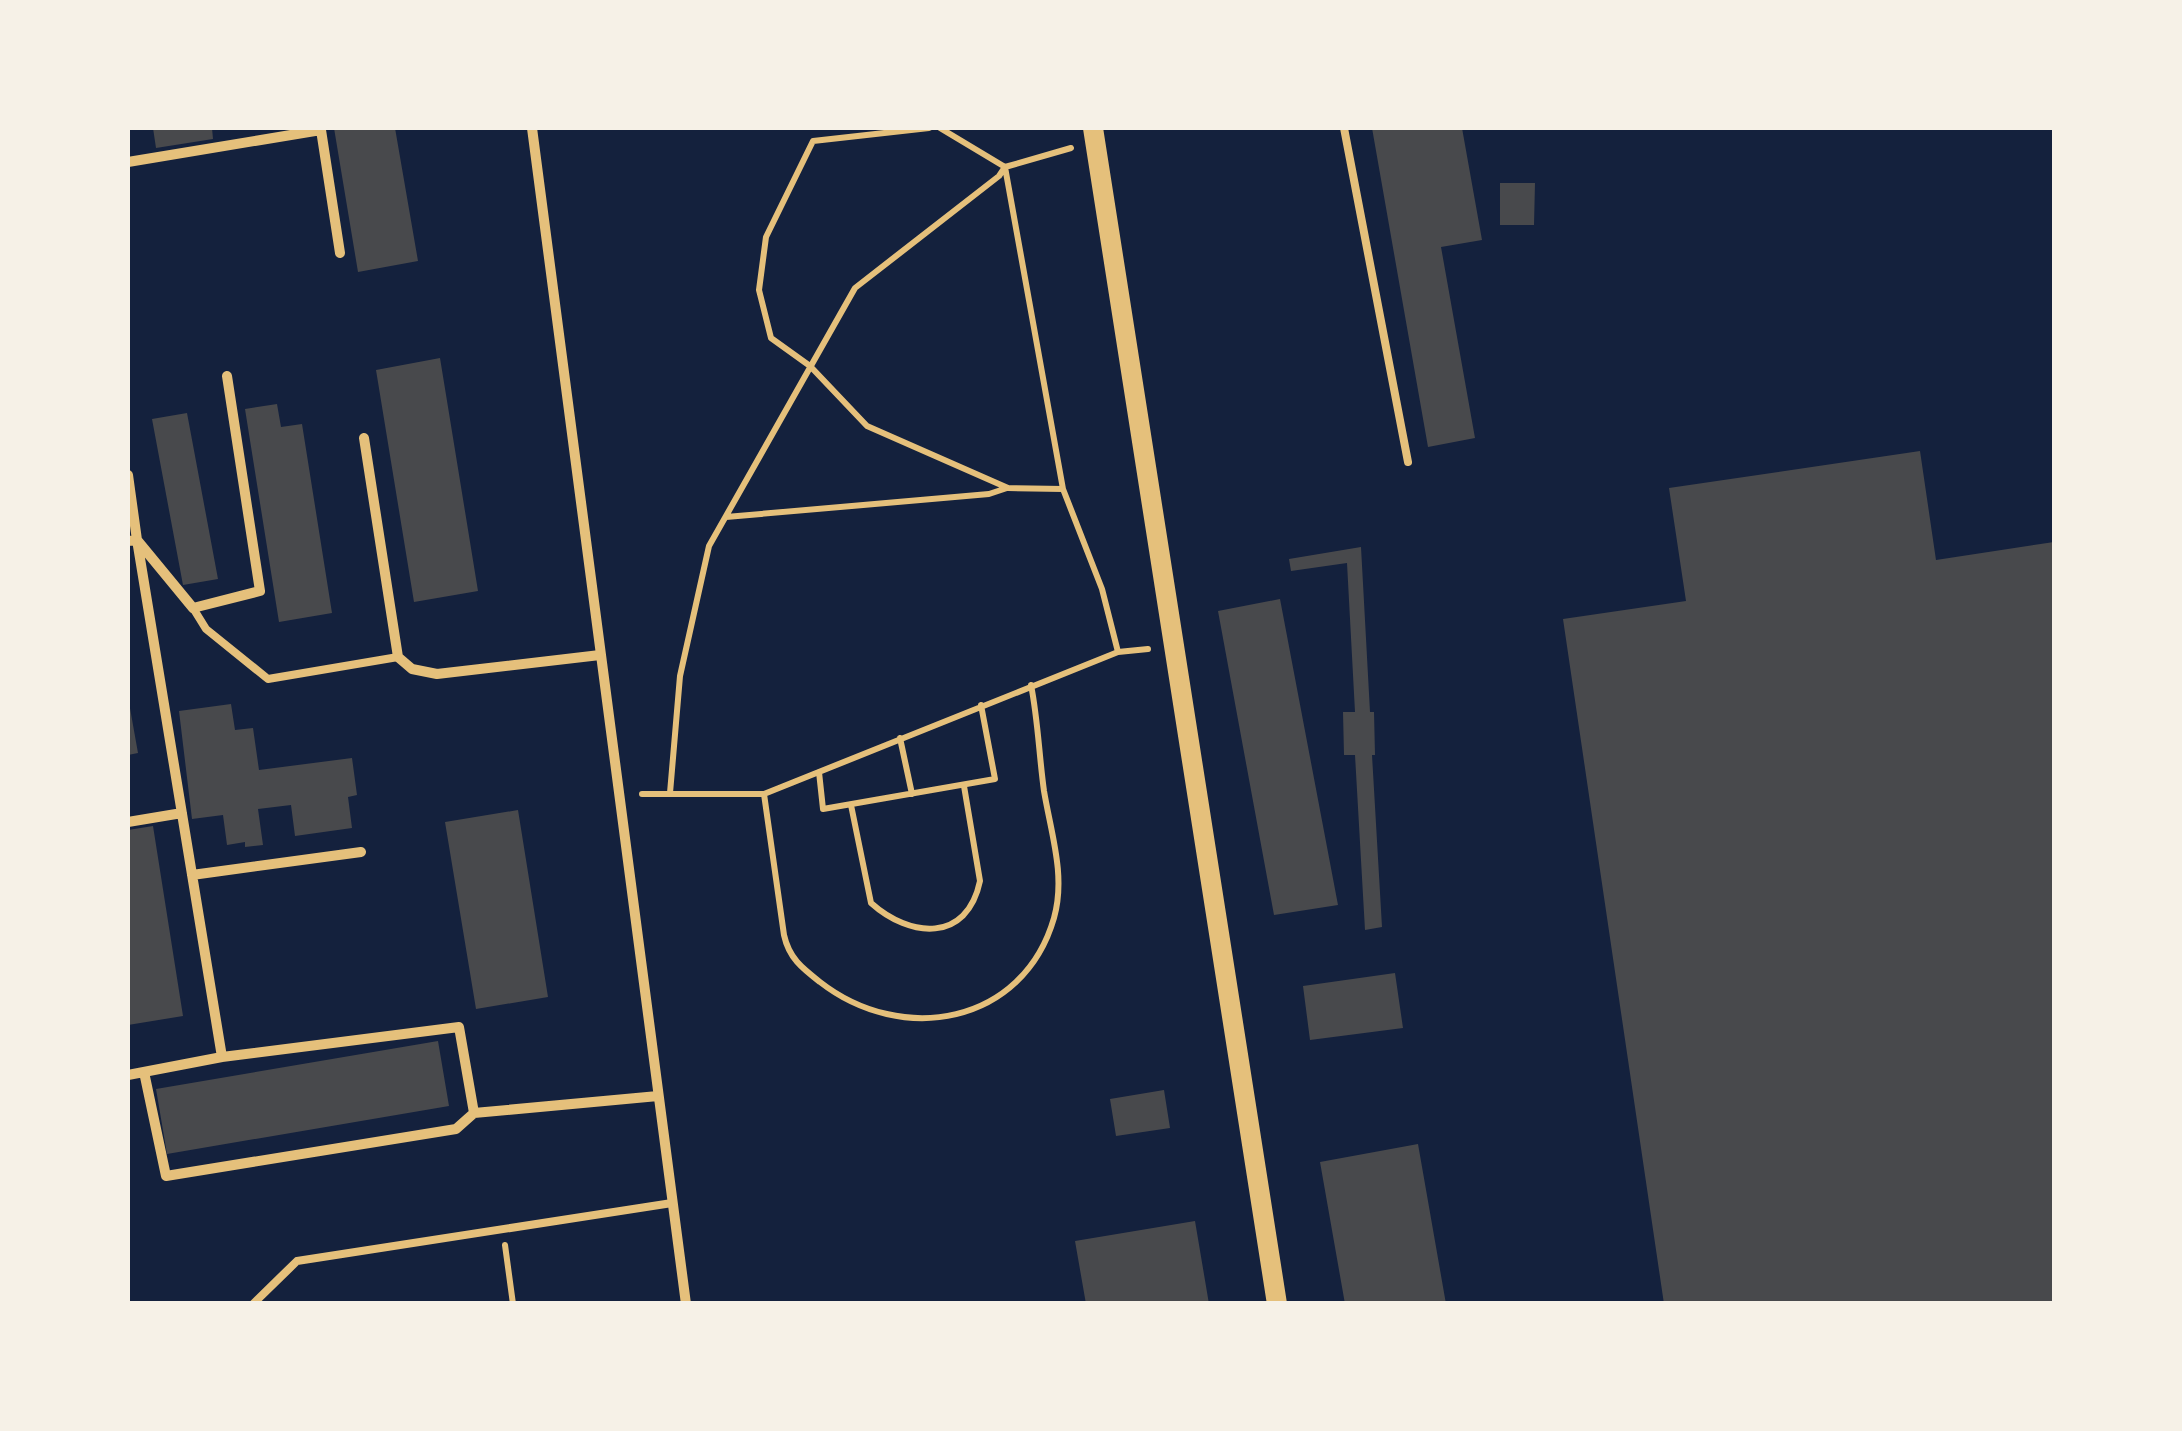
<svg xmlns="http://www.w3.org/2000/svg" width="2182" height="1431" font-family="'DejaVu Sans',sans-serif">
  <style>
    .building { fill: #48494c }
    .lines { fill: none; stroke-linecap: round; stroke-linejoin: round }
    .path { stroke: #e5c07b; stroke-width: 6 }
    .service { stroke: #e5c07b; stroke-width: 8 }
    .minor { stroke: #e5c07b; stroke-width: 10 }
    .secondary { stroke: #e5c07b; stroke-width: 20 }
  </style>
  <rect width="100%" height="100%" fill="#14213d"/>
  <path class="building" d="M153 128H212L213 139 156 148Z
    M334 128H395L418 261 358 272Z
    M1372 128H1462L1482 240 1441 247 1475 438 1428 447Z
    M1500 183H1535L1534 225H1500Z
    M440 358 478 591 414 602 376 370Z
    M277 404 281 427 302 424 332 613 279 622 245 409Z
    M187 413 218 579 183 585 152 419Z
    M1920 451 1936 560 2054 542V1304H1664L1563 619 1686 601 1669 488Z
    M1361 547 1370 712H1374L1375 755H1372L1382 927 1365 930 1355 755H1344L1343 712H1355L1347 563 1291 571 1289 559Z
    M1280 599 1338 905 1274 915 1218 611Z
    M128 697 138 753 128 755Z
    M231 704 235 730 253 728 259 770 352 758 357 795 348 797 352 828 295 836 291 805 258 809 263 845 245 847V842L227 845 223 815 192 819 179 711Z
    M518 810 548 997 476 1009 445 822Z
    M153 826 183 1016 128 1025V830Z
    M1395 973 1403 1028 1310 1040 1303 986Z
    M438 1041 449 1106 167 1154 156 1089Z
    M1164 1090 1170 1128 1116 1136 1110 1099Z
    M1418 1144 1446 1304H1345L1320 1162Z
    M1195 1221 1209 1304H1086L1075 1241Z"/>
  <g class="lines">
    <path class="path" d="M929 128 813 141 766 237 759 290 771 338 810 366 867 426 1008 488 1063 489
      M1071 148 1005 167 1063 489 1102 589 1118 652
      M726 517 989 494 1007 488
      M900 738 912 794
      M819 772 823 809 995 779 981 705
      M670 793 680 676 709 546 855 288 999 176 1005 167 940 128
      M642 794H764L1118 652 1148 649
      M764 794 784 935C789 958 802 968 820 982 902 1046 1023 1025 1054 918 1066 876 1051 833 1044 791 1039 755 1038 720 1031 685
      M851 805 871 903C910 938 967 943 980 881L964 786
      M505 1245 513 1304"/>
    <path class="service" d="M1344 128 1408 462
      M193 608 206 629 268 679 398 657
      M253 1304 297 1261 672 1203"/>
    <path class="minor" d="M532 128 686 1304
      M128 162 321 130 340 253
      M364 438 398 657 412 669 437 674 600 655
      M128 475 137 540 193 608 260 591 227 376
      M128 541 137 540 222 1057 128 1075
      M128 822 182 813
      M192 875 361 852
      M222 1057 459 1027 474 1113 658 1096
      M144 1072 166 1176 456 1129 474 1113"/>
    <path class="secondary" d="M1093 128 1277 1304"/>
  </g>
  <rect width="2182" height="1431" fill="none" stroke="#f6f1e7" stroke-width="260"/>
</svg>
